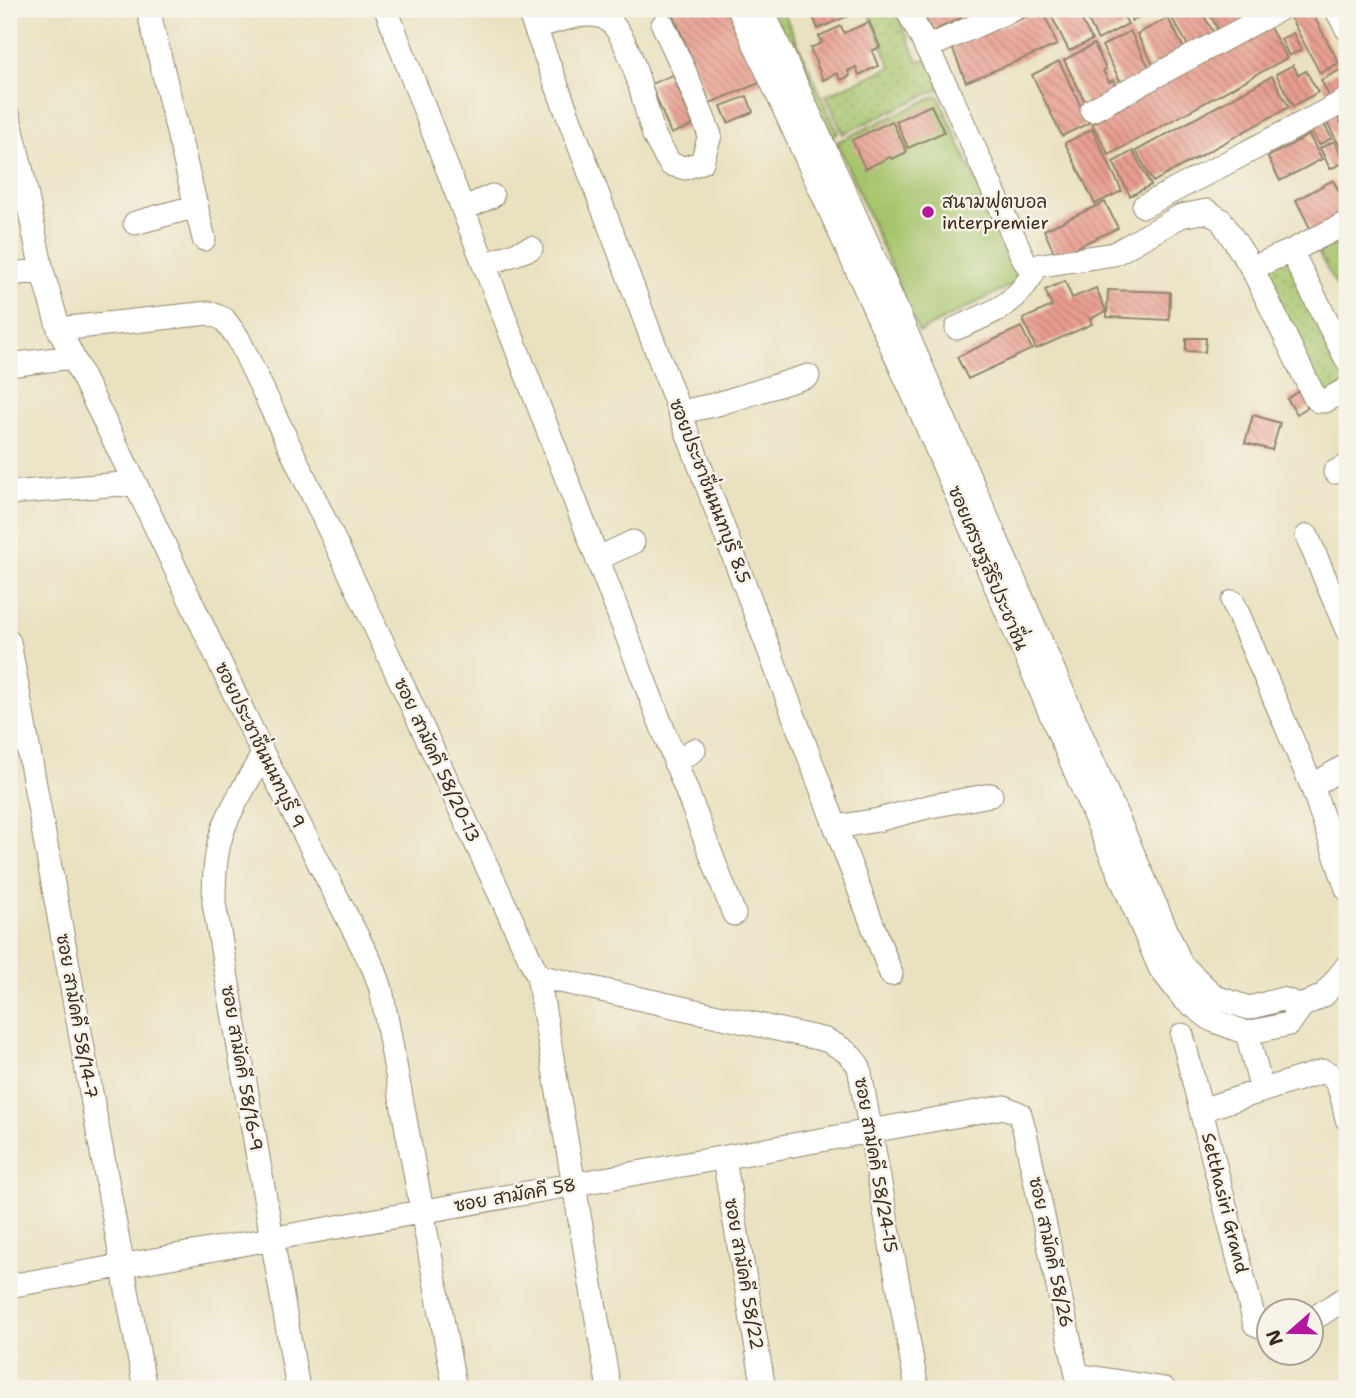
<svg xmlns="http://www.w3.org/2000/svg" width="1356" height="1398" font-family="'Shantell Sans','Playpen Sans Thai',sans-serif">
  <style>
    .grass { fill: url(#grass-dots); stroke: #707745; stroke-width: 2 }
    .park { fill: #a6c46c; stroke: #707745; stroke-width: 2 }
    .building { fill: url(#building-back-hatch) }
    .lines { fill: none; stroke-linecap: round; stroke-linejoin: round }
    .minor-casing { stroke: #92866e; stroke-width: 25 }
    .minor { stroke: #fff; stroke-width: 23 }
    .poi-dot { fill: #b5179e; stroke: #f7f3e8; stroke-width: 2.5 }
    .labels { text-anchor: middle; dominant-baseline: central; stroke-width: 5; stroke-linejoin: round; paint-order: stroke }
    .poi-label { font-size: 18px; fill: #3b2a1e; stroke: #f7f3e8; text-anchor: start }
    .street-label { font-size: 18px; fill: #3b2a1e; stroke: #f7f3e8 }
  </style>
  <defs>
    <pattern id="grass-dots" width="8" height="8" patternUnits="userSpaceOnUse" patternTransform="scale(1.75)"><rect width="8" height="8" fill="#a6c46c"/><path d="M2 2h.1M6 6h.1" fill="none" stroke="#889f58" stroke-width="1.8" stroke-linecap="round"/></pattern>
    <pattern id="building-back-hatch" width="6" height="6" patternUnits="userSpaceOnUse" patternTransform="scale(1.75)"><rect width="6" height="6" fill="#e89e90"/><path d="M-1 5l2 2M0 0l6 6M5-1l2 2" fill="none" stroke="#bd8175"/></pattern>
  </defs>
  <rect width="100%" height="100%" fill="#f7f3e8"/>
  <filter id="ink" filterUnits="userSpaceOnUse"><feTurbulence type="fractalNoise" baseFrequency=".0143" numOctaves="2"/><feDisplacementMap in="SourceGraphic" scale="14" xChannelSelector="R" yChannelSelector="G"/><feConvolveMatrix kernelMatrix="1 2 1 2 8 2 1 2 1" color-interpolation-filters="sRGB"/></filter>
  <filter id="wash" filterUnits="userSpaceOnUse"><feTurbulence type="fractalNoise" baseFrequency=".00686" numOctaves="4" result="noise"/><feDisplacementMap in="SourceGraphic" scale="28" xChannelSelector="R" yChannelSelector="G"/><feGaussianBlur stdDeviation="1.57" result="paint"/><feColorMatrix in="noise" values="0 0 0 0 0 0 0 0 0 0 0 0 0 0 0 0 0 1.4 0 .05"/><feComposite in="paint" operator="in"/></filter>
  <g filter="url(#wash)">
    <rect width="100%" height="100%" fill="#e9e1bf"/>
    <path class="grass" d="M772 9H782L838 133 829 138Z
      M867 9H895L918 61 931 58 941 88 843 134 826 95 891 67Z
      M1347 239V305L1318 252Z
      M1294 250 1347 356V388L1320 402 1254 269Z"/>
    <path class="park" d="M938 95 1019 281 919 332 837 142Z"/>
    <g id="blocks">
      <path class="building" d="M671 9H732L762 82 710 103Z
        M810 9H845L848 16 818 29Z
        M921 9H957L961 18 932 32Z
        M1048 9H1076L1092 40 1069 51Z
        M1082 9H1120L1128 24 1098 40Z
        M1126 9H1155L1132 21Z
        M1167 9H1200L1216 37 1191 51Z
        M1207 9H1240L1247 21 1221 35Z
        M1301 9H1310L1339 63 1320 73 1289 15Z
        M1043 10 1057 45 966 82 952 47Z
        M1168 18 1187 54 1156 70 1137 34Z
        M869 22 880 47 872 51 878 66 859 75 856 67 848 71 850 76 841 80 837 73 823 80 810 48 822 43 819 36 841 26 844 33Z
        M1269 26 1287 58 1109 155 1092 124Z
        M1130 31 1151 71 1123 86 1102 46Z
        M1293 33 1301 50 1289 56 1281 39Z
        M1094 44 1106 69 1103 71 1109 82 1113 80 1118 90 1087 106 1064 60Z
        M1059 61 1089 123 1062 136 1032 75Z
        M1293 65 1298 75 1306 71 1318 92 1293 106 1276 74Z
        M1340 70 1347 84V94L1332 102 1321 80Z
        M673 75 693 125 671 134 651 84Z
        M1272 76 1289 107 1153 182 1136 151Z
        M747 96 753 112 728 123 721 106Z
        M931 105 944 132 908 148 896 121Z
        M1336 113 1347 135V155L1345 156 1325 119Z
        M892 121 907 152 892 159 890 157 865 169 852 140Z
        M1322 121 1332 138 1319 145 1309 128Z
        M1092 129 1122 191 1095 204 1065 143Z
        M1309 135 1322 159 1280 181 1268 157Z
        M1334 141 1345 162 1330 169 1320 148Z
        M1133 151 1151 185 1130 196 1113 162Z
        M1333 180 1347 207V213L1312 232 1296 200Z
        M1105 202 1118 228 1056 257 1044 230Z
        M1065 281 1072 298 1096 288 1106 311 1090 319 1092 324 1036 349 1023 319 1052 306 1045 290Z
        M1108 290 1170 292 1169 320 1107 317Z
        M1021 327 1032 349 968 379 957 357Z
        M1186 338H1206L1205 352 1186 351Z
        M1302 389 1311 405 1297 414 1287 399Z
        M1253 415 1280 423 1272 450 1245 443Z"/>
    </g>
  </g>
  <g filter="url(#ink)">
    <use href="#blocks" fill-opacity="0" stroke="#92866e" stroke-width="2"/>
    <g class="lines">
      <defs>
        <path id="minor" d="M148 9 204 239
          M386 9 734 914
          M528 9 891 974
          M739 9 914 396 1160 968 1184 999 1212 1020 1247 1033 1289 1024 1302 1006 1324 995 1347 966
          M762 9 868 244 1181 964 1215 997 1249 1008 1282 999 1302 1006
          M907 9 952 98 1024 260 1029 267 1114 254 1181 216 1207 211 1221 220 1252 268 1314 396 1319 401H1325L1347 389
          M1336 9 1347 29
          M535 27C555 22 579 12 599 16 630 22 644 108 654 135 658 145 665 154 670 164L685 168 702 162 710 135 684 70 663 25
          M926 48 1013 9
          M1092 110 1280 9
          M9 118 22 172 42 271 59 329 135 483 263 754 374 969 381 989 455 1389
          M1144 206 1347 100
          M463 209 492 196
          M135 223 197 206
          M1291 251 1347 223
          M484 265 531 248
          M1252 268 1291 251 1347 360
          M9 274 42 271
          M957 328C992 313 1019 304 1036 267
          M59 329 209 313 224 319 238 338 366 607 538 976 609 1389
          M9 365 72 357
          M680 412 714 405 808 376
          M1335 472 1347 466
          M9 493 135 483
          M1307 536 1347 630
          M597 559 633 542
          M1233 602 1312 786 1347 889
          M9 642 145 1389
          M263 754C251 776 236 799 226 822 215 847 214 876 214 903L298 1389
          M675 763 694 750
          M1312 786 1347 765
          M836 827 878 820 931 806 991 795
          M538 976 826 1040C840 1047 851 1053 859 1067L917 1389
          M1247 1033 1262 1091
          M1182 1035 1255 1324 1268 1329
          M1201 1110 1324 1071C1341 1078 1343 1103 1347 1119
          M724 1159 764 1389
          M9 1286 1004 1107 1020 1114 1025 1133 1080 1389
          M1310 1321 1347 1297
          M1077 1375 1164 1389"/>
      </defs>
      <use href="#minor" class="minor-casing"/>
      <use href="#minor" class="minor"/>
    </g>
  </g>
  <circle class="poi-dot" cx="928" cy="212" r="7"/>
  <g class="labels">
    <g class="poi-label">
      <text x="942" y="202">สนามฟุตบอล<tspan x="942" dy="21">interpremier</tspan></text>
    </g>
    <g class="street-label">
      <text transform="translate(710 491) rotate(69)">ซอยประชาชื่นนนทบุรี 8.5</text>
      <text transform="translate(988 568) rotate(67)">ซอยเศรษฐสิริประชาชื่น</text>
      <text transform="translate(260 745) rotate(64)">ซอยประชาชื่นนนทบุรี 9</text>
      <text transform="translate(437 760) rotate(65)">ซอย สามัคคี 58/20-13</text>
      <text transform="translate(77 1016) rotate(80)">ซอย สามัคคี 58/14-7</text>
      <text transform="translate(242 1068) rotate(80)">ซอย สามัคคี 58/16-9</text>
      <text transform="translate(876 1165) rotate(80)">ซอย สามัคคี 58/24-15</text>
      <text transform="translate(515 1195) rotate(-10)">ซอย สามัคคี 58</text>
      <text transform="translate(1225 1203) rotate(76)">Setthasiri Grand</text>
      <text transform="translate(1051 1252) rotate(78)">ซอย สามัคคี 58/26</text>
      <text transform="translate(744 1274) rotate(80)">ซอย สามัคคี 58/22</text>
    </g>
  </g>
  <rect width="1356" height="1398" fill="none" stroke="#f7f3e8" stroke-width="35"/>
  <g transform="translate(1290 1332) rotate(250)"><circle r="33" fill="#f7f3e8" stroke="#aca397" stroke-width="2"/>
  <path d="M0-5L12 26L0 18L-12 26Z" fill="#b5179e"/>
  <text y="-10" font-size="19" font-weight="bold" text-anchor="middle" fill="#3b2a1e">N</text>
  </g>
</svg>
